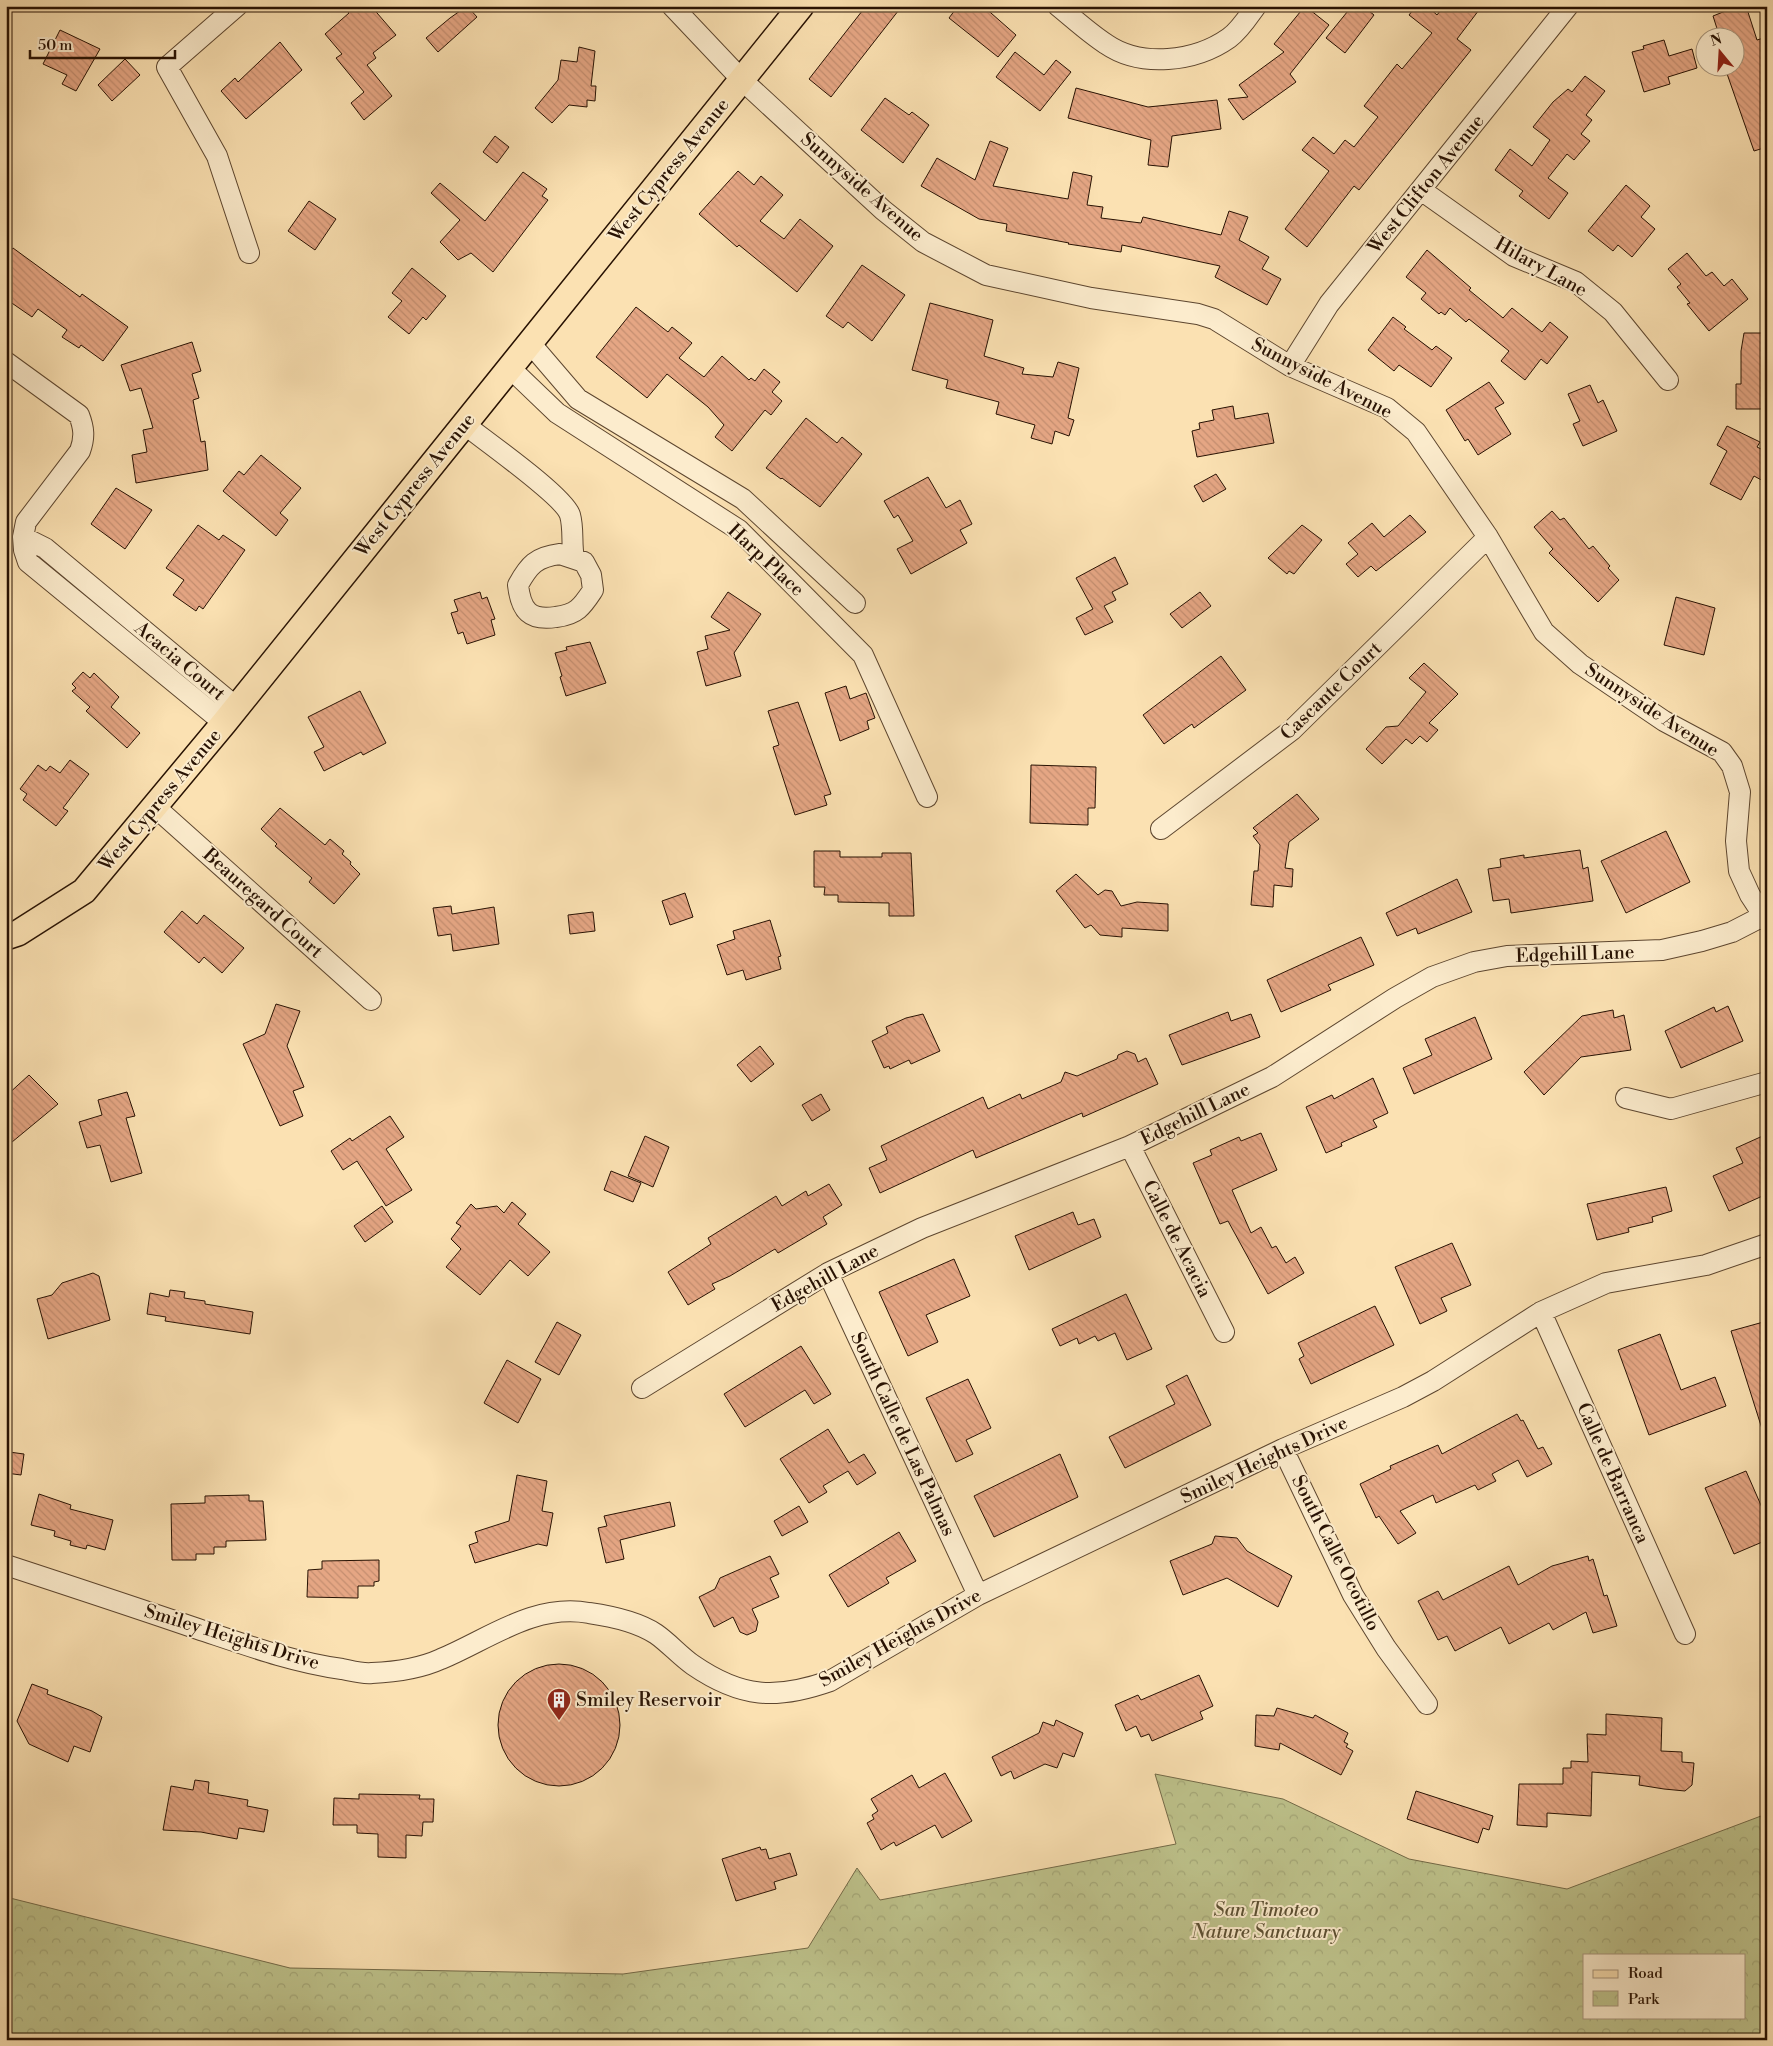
<svg xmlns="http://www.w3.org/2000/svg" width="1773" height="2046" font-family="'Libre Bodoni',serif">
  <style>
    .park { fill: url(#park-crowns); stroke: #736a48; fill-rule: evenodd }
    .building { fill: url(#building-back-hatch); stroke: #281203 }
    .lines { fill: none; stroke-linecap: round; stroke-linejoin: round }
    .minor-casing { stroke: #5d462f; stroke-width: 22 }
    .major-casing { stroke: #281203; stroke-width: 28 }
    .minor { stroke: #fceccd; stroke-width: 20 }
    .major { stroke: #fbe1b2; stroke-width: 25 }
    .labels { text-anchor: middle; dominant-baseline: central; stroke-width: 4; stroke-linejoin: round; paint-order: stroke }
    .street-label { font-size: 19px; fill: #281203; stroke: #fceccd }
    .poi-label { font-size: 19px; fill: #281203; stroke: #fceccd; text-anchor: start }
    .park-label { font-size: 19px; font-style: italic; fill: #5c5033; stroke: #fceccd }
  </style>
  <defs>
    <pattern id="park-crowns" width="20" height="18" patternUnits="userSpaceOnUse" patternTransform="scale(1.25)"><rect width="20" height="18" fill="#bec38c"/><path d="M2 6a3 3 0 1 1 6 0M12 15a3 3 0 1 1 6 0" fill="none" stroke="#a3a677"/></pattern>
    <pattern id="building-back-hatch" width="6" height="6" patternUnits="userSpaceOnUse" patternTransform="scale(1.25)"><rect width="6" height="6" fill="#e5a684"/><path d="M-1 5l2 2M0 0l6 6M5-1l2 2" fill="none" stroke="#c48e70"/></pattern>
  </defs>
  <rect width="100%" height="100%" fill="#fbe1b2"/>
  <filter id="stains"><feTurbulence type="fractalNoise" baseFrequency=".004" numOctaves="4"/><feColorMatrix values="0 0 0 0 .2 0 0 0 0 .09 0 0 0 0 .02 0 0 0 .5 -.17"/></filter>
  <radialGradient id="worn" r=".72"><stop offset=".6" stop-color="#630" stop-opacity="0"/><stop offset="1" stop-color="#630" stop-opacity=".3"/></radialGradient>
  <path class="park" d="M1155 1774 1283 1799 1409 1859 1567 1889 1761 1816 1767 1861V2040H6V1897L290 1968 623 1974 808 1948 857 1868 880 1900 1176 1844ZM1584 1955H1744V2017H1584Z"/>
  <path class="building" d="M343 6H371L396 35 373 53 376 58 367 65 392 96 364 120 351 103 364 92 336 58 342 54 325 34 349 13Z
    M467 6 477 17 438 52 426 38 450 18Z
    M866 6H902L831 97 809 79Z
    M958 6H983L1016 35 998 57 949 18Z
    M1305 6 1329 25 1290 74 1296 82 1243 120 1228 99 1248 97 1239 85 1284 52 1274 44Z
    M1352 6H1363L1374 15 1345 53 1326 38Z
    M1416 6H1427L1437 15 1444 6H1482L1457 39 1471 50 1359 190 1354 186 1307 247 1285 229 1329 171 1302 150 1313 137 1334 154 1345 140 1354 147 1378 117 1364 106 1397 64 1402 69 1432 33 1409 15Z
    M1738 6H1746L1757 40 1767 37V147L1754 151 1725 68H1736V38H1720L1713 16Z
    M60 30 100 49 76 91 62 84 67 75 43 64Z
    M1664 40 1669 56 1692 49 1697 68 1668 77 1670 84 1644 92 1632 52 1644 49 1643 46Z
    M280 42 302 70 246 119 221 91 235 78 238 82Z
    M579 47 595 51 591 86H596L595 101 587 100V107L569 105 552 123 535 108 558 80 561 60 577 62Z
    M1015 52 1044 75 1056 60 1071 72 1040 111 996 77Z
    M125 59 140 75 112 101 98 85Z
    M1585 76 1605 91 1586 115 1592 120 1581 134 1590 141 1574 160 1567 154 1548 178 1568 193 1549 219 1519 196 1523 191 1495 170 1510 149 1532 166 1550 140 1533 127 1553 102 1568 89 1572 92Z
    M1076 88 1148 107 1217 100 1221 129 1172 136 1168 167 1148 165 1151 140 1068 118Z
    M885 98 909 115 912 112 929 125 903 163 861 130Z
    M495 136 509 147 497 163 483 152Z
    M990 141 1008 148 993 186 1068 199 1073 172 1092 176 1087 205 1103 207 1101 218 1141 223 1143 217 1221 235 1229 211 1248 217 1239 240 1269 257 1262 269 1281 279 1267 305 1215 277 1220 266 1122 245 1121 252 1068 244 1069 243 1006 231 1007 224 979 219 921 186 937 158 975 180Z
    M738 171 754 185 761 176 783 195 760 221 784 239 800 219 833 246 797 292 739 245 737 247 699 214Z
    M523 172 547 189 542 196 548 200 513 246 493 272 471 253 458 260 440 242 460 220 431 193 440 183 485 221Z
    M1626 185 1650 206 1641 217 1655 229 1632 257 1618 245 1613 251 1588 231Z
    M309 201 336 219 315 250 288 231Z
    M13 248 80 297 82 294 128 327 103 361 81 345 79 348 62 337 67 330 38 309 32 317 6 299V257Z
    M1427 250 1471 288 1469 290 1503 318 1512 308 1542 332 1550 322 1568 337 1547 364 1541 359 1525 380 1501 361 1509 351 1469 319 1466 322 1450 308 1445 315 1441 312 1439 314 1421 299 1426 293 1406 277Z
    M1687 253 1706 276 1712 272 1724 286 1732 279 1748 299 1709 331 1687 304 1690 303 1677 287 1681 284 1668 269Z
    M862 265 905 295 872 341 848 322 843 328 826 316Z
    M412 268 446 296 426 320 423 317 409 334 388 317 402 301 392 293Z
    M930 303 993 320 984 356 1024 368 1022 374 1053 377 1058 362 1079 368 1068 418 1074 420 1069 436 1055 431 1052 444 1031 438 1035 425 996 414 999 402 946 388 948 380 912 370Z
    M636 307 668 332 672 327 692 343 679 358 704 377 722 356 749 380 751 378 755 381 764 369 780 382 772 392 782 401 771 415 765 410 732 451 715 437 724 425 708 407 667 374 647 398 596 357Z
    M1393 317 1406 327 1404 329 1432 350 1436 346 1452 358 1431 387 1399 365 1394 371 1368 350Z
    M1744 333H1767V409H1736V384H1741V351Z
    M192 342 201 371 192 374 199 398 193 400 201 442 205 441 208 470 136 483 132 455 147 452 143 430 153 428 141 388 130 391 121 365Z
    M1489 382 1504 403 1495 408 1511 434 1478 455 1468 439 1465 441 1446 410Z
    M1590 385 1598 403 1603 400 1617 431 1583 446 1573 424 1580 421 1568 394Z
    M1233 406 1235 419 1268 413 1274 443 1197 457 1192 431 1200 429 1199 423 1214 420 1212 410Z
    M806 418 837 443 842 437 862 454 820 507 782 478 781 479 766 468Z
    M1727 426 1760 442 1757 447 1767 452V483L1754 476 1741 500 1710 484 1727 451 1717 445Z
    M261 455 301 488 280 513 288 520 276 536 223 491 239 471 244 475Z
    M1216 474 1226 489 1203 502 1194 486Z
    M928 477 946 508 960 500 972 524 960 530 967 543 911 574 897 549 913 541 898 515 894 518 884 501Z
    M116 488 152 510 125 549 91 524Z
    M1552 511 1560 520 1564 518 1589 549 1593 546 1610 566 1608 568 1619 580 1598 602 1549 553 1553 549 1534 527Z
    M1410 515 1426 532 1376 571 1371 566 1358 577 1346 564 1358 554 1348 543 1372 523 1384 537Z
    M198 525 219 540 223 535 245 550 203 609 199 606 196 611 173 595 184 580 166 568Z
    M1302 525 1322 540 1294 574 1289 571 1287 574 1268 558Z
    M1115 557 1128 584 1112 592 1116 600 1104 606 1113 622 1085 635 1076 618 1093 609 1076 578Z
    M480 592 482 599 487 597 495 619 491 620 495 635 467 644 463 632 458 634 451 613 458 611 454 600Z
    M728 592 761 614 734 653 741 676 706 686 697 652 708 649 705 636 730 630 711 617Z
    M1200 592 1211 606 1182 628 1170 614Z
    M1676 597 1715 608 1704 655 1664 645Z
    M590 642 606 683 566 696 560 677 562 676 555 653 567 650 566 647Z
    M1221 656 1246 690 1194 728 1192 724 1164 744 1143 715Z
    M1424 663 1458 694 1429 723 1438 730 1427 742 1420 736 1412 744 1406 739 1382 764 1366 749 1386 727 1398 726 1426 692 1409 678Z
    M83 672 90 678 94 673 119 697 111 707 140 733 127 748 86 711 90 707 72 691 76 688 72 684Z
    M846 686 850 699 866 693 875 718 867 721 869 729 840 741 825 693Z
    M360 691 386 743 363 755 361 752 324 771 314 752 324 747 308 717Z
    M798 702 831 794 824 796 827 805 795 815 773 747 779 745 768 711Z
    M70 760 89 774 63 808 68 811 56 826 23 800 27 794 20 789 38 765 46 771 50 766 60 773Z
    M1031 765 1096 767 1095 808H1088V825L1030 823Z
    M1297 794 1319 819 1289 842 1285 868 1293 869 1292 887 1274 885 1273 907 1251 905 1254 871H1258L1260 845 1253 836 1258 833 1253 828Z
    M280 808 325 845 330 839 344 851 342 854 351 862 350 864 360 874 334 904 309 882 312 878 275 846 277 844 261 829Z
    M1666 831 1690 882 1626 913 1601 861Z
    M1580 850 1583 869 1588 867 1593 901 1511 913 1509 899 1493 901 1488 869 1501 867 1500 859 1524 855V858Z
    M814 851H840V857H882V853H911L914 916H889V903L838 902V895H824L825 887H814Z
    M1076 874 1098 895 1105 890 1112 891 1121 906 1137 902 1168 904V931L1122 928V937L1100 935 1091 925 1085 928 1056 891Z
    M1457 879 1472 912 1418 934 1416 928 1397 936 1386 913Z
    M685 893 693 917 670 925 662 901Z
    M451 906 452 914 494 907 499 944 453 951 451 934 438 936 433 908Z
    M182 911 197 924 204 915 244 948 222 973 204 957 199 963 164 932Z
    M593 912 595 931 570 934 568 915Z
    M770 920 781 956 778 957 781 969 746 980 743 970 727 975 717 945 735 939 733 931Z
    M1361 937 1374 965 1328 985 1331 990 1281 1012 1267 980Z
    M276 1004 300 1011 287 1046 304 1087 293 1091 303 1116 280 1126 243 1044 265 1034Z
    M1728 1006 1743 1041 1681 1068 1665 1031 1714 1007 1716 1012Z
    M1613 1010 1614 1018 1624 1015 1631 1050 1581 1057 1544 1095 1524 1072 1582 1016Z
    M1228 1012 1231 1021 1251 1014 1260 1037 1182 1065 1169 1035Z
    M923 1014 940 1051 911 1064 909 1060 890 1069 889 1066 884 1068 872 1041 888 1033 886 1027 906 1018Z
    M1475 1017 1492 1059 1414 1094 1403 1068 1432 1055 1425 1039Z
    M760 1046 774 1064 751 1082 737 1065Z
    M1127 1051 1135 1054 1138 1062 1146 1058 1158 1084 1083 1117 1082 1113 976 1158 973 1150 880 1193 869 1168 887 1160 881 1146 983 1097 988 1109 1020 1094 1022 1099 1061 1082 1065 1072 1077 1076 1117 1059 1118 1055Z
    M29 1075 58 1104 6 1147V1096Z
    M1373 1078 1388 1113 1373 1120 1377 1127 1341 1143 1342 1146 1326 1153 1306 1107 1332 1095 1334 1099Z
    M127 1092 135 1116 126 1118 142 1173 111 1182 100 1145 87 1148 79 1122 102 1115 98 1100Z
    M821 1094 830 1110 812 1121 802 1105Z
    M390 1116 404 1137 386 1149 412 1190 386 1206 357 1161 343 1170 331 1151 350 1138 352 1141Z
    M1261 1133 1277 1170 1232 1190 1251 1233 1261 1227 1272 1248 1276 1246 1286 1263 1295 1257 1304 1273 1268 1294 1228 1221 1220 1224 1193 1163 1212 1155 1210 1150 1239 1137 1241 1141Z
    M1767 1134V1194L1729 1211 1713 1176 1743 1163 1736 1148Z
    M645 1136 669 1147 653 1187 628 1176Z
    M611 1171 641 1183 633 1202 604 1190Z
    M829 1184 842 1205 823 1217 827 1224 778 1253 775 1249 730 1276 712 1284 715 1289 688 1305 668 1272 711 1244 708 1238 776 1196 782 1206 806 1191 808 1196Z
    M1666 1187 1672 1211 1652 1217 1653 1222 1628 1228 1629 1232 1597 1240 1587 1204Z
    M512 1202 526 1214 518 1224 550 1252 528 1276 510 1260 480 1295 446 1267 461 1249 451 1239 461 1226 456 1223 471 1204 476 1209 497 1206 504 1213Z
    M382 1206 393 1222 365 1242 354 1226Z
    M1073 1212 1078 1225 1094 1219 1101 1237 1029 1270 1015 1236Z
    M1452 1243 1471 1285 1441 1298 1447 1311 1420 1324 1395 1267Z
    M954 1259 970 1296 926 1315 938 1342 908 1356 879 1292Z
    M93 1273 99 1276 110 1320 48 1339 37 1299 52 1295 62 1283Z
    M170 1290 185 1292 184 1298 205 1301V1304L253 1312 250 1334 165 1321 166 1317 147 1314 150 1293 169 1297Z
    M1126 1294 1152 1349 1127 1360 1115 1333 1098 1341 1095 1336 1079 1344 1077 1338 1060 1346 1052 1329Z
    M1375 1306 1394 1345 1311 1384 1299 1359 1304 1356 1298 1343Z
    M1767 1321V1432H1763L1731 1331Z
    M557 1322 581 1335 559 1375 535 1362Z
    M1660 1334 1681 1390 1715 1377 1726 1406 1649 1435 1618 1350Z
    M801 1346 831 1394 814 1404 805 1390 745 1427 724 1394Z
    M507 1360 541 1379 518 1423 484 1403Z
    M1187 1375 1211 1425 1125 1468 1109 1437 1175 1404 1166 1386Z
    M968 1379 991 1428 966 1440 973 1454 956 1462 926 1398Z
    M1517 1414 1521 1421 1523 1420 1538 1449 1543 1447 1552 1464 1527 1477 1518 1460 1492 1474 1496 1481 1478 1490 1475 1485 1436 1503 1433 1495 1400 1511 1416 1533 1398 1544 1379 1516 1376 1518 1360 1484 1391 1469 1390 1466 1438 1445 1442 1454Z
    M828 1429 849 1463 864 1454 876 1473 857 1485 848 1471 823 1486 827 1492 809 1503 780 1459Z
    M9 1452 24 1454 21 1475 6 1473Z
    M1060 1454 1078 1497 994 1537 974 1496Z
    M1746 1471 1767 1519V1540L1734 1554 1705 1488Z
    M517 1475 547 1481 542 1511 553 1513 547 1546 538 1544 475 1563 469 1545 478 1542 475 1532 509 1521Z
    M39 1494 71 1505 70 1509 113 1520 105 1550 87 1545 86 1549 70 1545 71 1541 54 1536 55 1531 31 1525Z
    M249 1495V1501H263L266 1540 226 1541V1547H214V1554H196V1560H172L171 1504 205 1503V1496Z
    M670 1502 675 1526 620 1540 624 1559 606 1563 598 1528 607 1526 604 1516Z
    M799 1506 808 1522 782 1536 774 1521Z
    M899 1532 916 1561 886 1578 889 1583 848 1607 829 1575Z
    M1215 1536 1237 1538 1247 1551 1292 1576 1278 1607 1227 1578 1183 1595 1170 1561 1212 1544Z
    M770 1556 779 1574 770 1578 779 1597 752 1609 758 1622 756 1631 747 1635 740 1632 733 1617 714 1627 699 1597 715 1589 720 1578Z
    M1588 1556 1589 1561 1593 1559 1604 1596 1607 1595 1617 1626 1593 1633 1586 1612 1553 1630 1549 1623 1509 1644 1501 1627 1455 1651 1447 1636 1438 1640 1418 1601 1438 1591 1443 1600 1509 1566 1518 1585 1552 1566Z
    M379 1560V1581L374 1582V1586H358V1598L307 1597 308 1570 322 1569V1561Z
    M498 1725a61 61 0 1 1 122 0a61 61 0 1 1-122 0Z
    M1199 1675 1213 1706 1200 1712 1203 1719 1152 1741 1149 1734 1141 1737 1136 1726 1126 1731 1115 1705 1138 1695 1141 1700Z
    M32 1684 48 1690 47 1694 92 1711 102 1717 90 1752 74 1746 68 1762 29 1744 17 1721Z
    M1277 1708 1313 1718 1315 1715 1348 1733 1344 1742 1348 1744 1346 1747 1353 1751 1341 1775 1280 1743 1279 1750 1255 1746 1256 1715 1274 1716Z
    M1606 1714 1662 1718 1661 1751 1682 1752V1762L1694 1763 1692 1785 1685 1791 1664 1789 1639 1785 1640 1776 1592 1772 1591 1816 1547 1813V1827L1517 1825 1519 1784H1563V1768H1571V1761L1588 1762 1587 1734 1606 1735Z
    M1056 1720 1083 1733 1074 1757 1063 1753 1057 1768 1045 1764 1014 1779 1011 1771 1001 1776 992 1757 1039 1733 1043 1722 1054 1726Z
    M945 1773 972 1821 942 1838 935 1825 896 1846 894 1842 881 1850 867 1823 874 1819 872 1815 878 1811 871 1799 912 1775 919 1788Z
    M195 1780 209 1782 208 1793 248 1800 247 1806 268 1810 264 1832 239 1828 237 1839 201 1832 163 1830 171 1786 193 1790Z
    M1416 1791 1493 1816 1489 1830 1483 1828 1478 1843 1407 1819Z
    M359 1794 420 1795 419 1799H434L433 1822H423L422 1836 406 1835V1858L378 1857V1834L357 1833V1825H333L334 1798 359 1799Z
    M760 1847 761 1850 766 1849 769 1859 790 1853 797 1875 774 1882 776 1889 736 1901 722 1859Z"/>
  <g class="lines">
    <defs>
      <path id="minor" d="M237 6 167 67 217 156 249 253
        M672 6 742 80 883 210 923 242 986 275 1091 298 1198 314 1214 319 1290 366 1387 408 1416 432 1488 537 1544 632 1580 664 1664 721 1722 752 1732 766 1740 792 1736 841 1739 871 1750 895 1767 921
        M1058 6C1074 19 1089 33 1106 44 1141 68 1195 62 1229 38 1240 30 1248 17 1256 6
        M1421 190 1514 256 1576 282 1613 312 1668 380
        M530 343 578 399 743 499 855 603
        M6 362 79 415C84 428 85 437 80 451L26 522 23 537 24 550 28 562 224 723
        M1290 366 1329 304 1568 6
        M510 368 557 413 739 530 863 655 927 797
        M464 424C484 440 564 496 570 515 574 529 571 544 574 558
        M23 537 45 548 236 707
        M560 554 584 562 591 575 593 590C589 596 584 604 578 609 572 614 564 616 556 617 530 621 521 611 518 585 529 565 536 557 560 554Z
        M154 806 371 1000
        M1161 829 1292 730 1488 537
        M1626 1098 1671 1109 1767 1082
        M1130 1146 1224 1332
        M828 1273 978 1595
        M1541 1312 1685 1634
        M642 1388 828 1273 922 1228 1130 1146 1272 1077 1395 998 1432 977 1474 962 1507 956 1662 950 1702 941 1732 932 1767 914
        M1283 1449 1353 1595 1386 1648 1427 1704
        M6 1565C70 1586 134 1607 198 1629 246 1645 292 1662 342 1669 352 1671 362 1674 372 1673 396 1672 419 1669 441 1659 489 1639 534 1603 589 1613 610 1616 638 1622 656 1634 669 1643 680 1656 693 1665 741 1698 776 1700 830 1681L978 1595 1283 1449 1403 1397 1433 1381 1541 1312 1606 1283 1706 1265 1767 1244"/>
      <path id="major" d="M6 937 18 933 84 891 224 723 801 6"/>
    </defs>
    <use href="#minor" class="minor-casing"/>
    <use href="#major" class="major-casing"/>
    <use href="#minor" class="minor"/>
    <use href="#major" class="major"/>
  </g>
  <defs>
    <symbol id="building-pin" viewBox="-11 -11 22 30"><path d="M0 17L-7.5 6A9.5 9.5 0 1 1 7.5 6Z" fill="#8f2418" stroke="#fceccd"/><path d="M-4-6H4V6H1V3H-1V6H-4ZM-2.5-4.3h1.7v1.8h-1.7ZM.8-4.3h1.7v1.8H.8ZM-2.5-1h1.7V.8h-1.7ZM.8-1h1.7V.8H.8Z" fill="#fff"/></symbol>
  </defs>
  <g fill-rule="evenodd">
    <use href="#building-pin" x="545" y="1686" width="28" height="38"/>
  </g>
  <g class="labels">
    <g class="street-label">
      <text transform="translate(669 170) rotate(-51)">West Cypress Avenue</text>
      <text transform="translate(1426 184) rotate(-51)">West Clifton Avenue</text>
      <text transform="translate(862 187) rotate(41)">Sunnyside Avenue</text>
      <text transform="translate(1541 267) rotate(29)">Hilary Lane</text>
      <text transform="translate(1322 378) rotate(27)">Sunnyside Avenue</text>
      <text transform="translate(415 485) rotate(-51)">West Cypress Avenue</text>
      <text transform="translate(766 560) rotate(43)">Harp Place</text>
      <text transform="translate(180 661) rotate(40)">Acacia Court</text>
      <text transform="translate(1331 691) rotate(-44)">Cascante Court</text>
      <text transform="translate(1652 710) rotate(33)">Sunnyside Avenue</text>
      <text transform="translate(160 800) rotate(-50)">West Cypress Avenue</text>
      <text transform="translate(263 903) rotate(42)">Beauregard Court</text>
      <text transform="translate(1575 954) rotate(-2)">Edgehill Lane</text>
      <text transform="translate(1195 1114) rotate(-26)">Edgehill Lane</text>
      <text transform="translate(1177 1239) rotate(63)">Calle de Acacia</text>
      <text transform="translate(825 1278) rotate(-29)">Edgehill Lane</text>
      <text transform="translate(903 1434) rotate(65)">South Calle de Las Palmas</text>
      <text transform="translate(1264 1460) rotate(-25)">Smiley Heights Drive</text>
      <text transform="translate(1613 1473) rotate(66)">Calle de Barranca</text>
      <text transform="translate(1336 1553) rotate(63)">South Calle Ocotillo</text>
      <text transform="translate(232 1637) rotate(17)">Smiley Heights Drive</text>
      <text transform="translate(900 1638) rotate(-29)">Smiley Heights Drive</text>
    </g>
    <g class="poi-label">
      <text x="576" y="1700">Smiley Reservoir</text>
    </g>
    <g class="park-label">
      <text x="1266" y="1910">San Timoteo<tspan x="1266" dy="22">Nature Sanctuary</tspan></text>
    </g>
  </g>
  <rect width="1773" height="2046" fill="none" stroke="#fbe1b2" stroke-width="25"/>
  <rect x="8" y="8" width="1758" height="2031" fill="none" stroke="#281203" stroke-width="2.5"/>
  <rect x="12" y="12" width="1748" height="2021" fill="none" stroke="#281203"/>
  <rect x="1583" y="1954" width="162" height="65" fill="#fceccd" stroke="#a7957c"/>
  <rect x="1593" y="1970" width="25" height="8" fill="#fbe1b2" stroke="#a7957c"/>
  <text x="1628" y="1978" font-size="15" fill="#281203">Road</text>
  <rect x="1593" y="1991" width="25" height="15" fill="url(#park-crowns)" stroke="#a7957c"/>
  <text x="1628" y="2004" font-size="15" fill="#281203">Park</text>
  <g transform="translate(1720 52) rotate(342)"><circle r="24" fill="#fceccd" stroke="#a7957c"/>
  <path d="M0-4L9 19L0 12L-9 19Z" fill="#8f2418"/>
  <text y="-8" font-size="14" font-weight="bold" text-anchor="middle" fill="#281203">N</text>
  </g>
  <path d="M30 50v8h145v-8" fill="none" stroke="#281203" stroke-width="2.5"/>
  <text x="38" y="50" font-size="15" fill="#281203" stroke="#fceccd" stroke-width="4" paint-order="stroke">50 m</text>
  <rect width="100%" height="100%" filter="url(#stains)"/>
  <rect width="100%" height="100%" fill="url(#worn)"/>
</svg>
